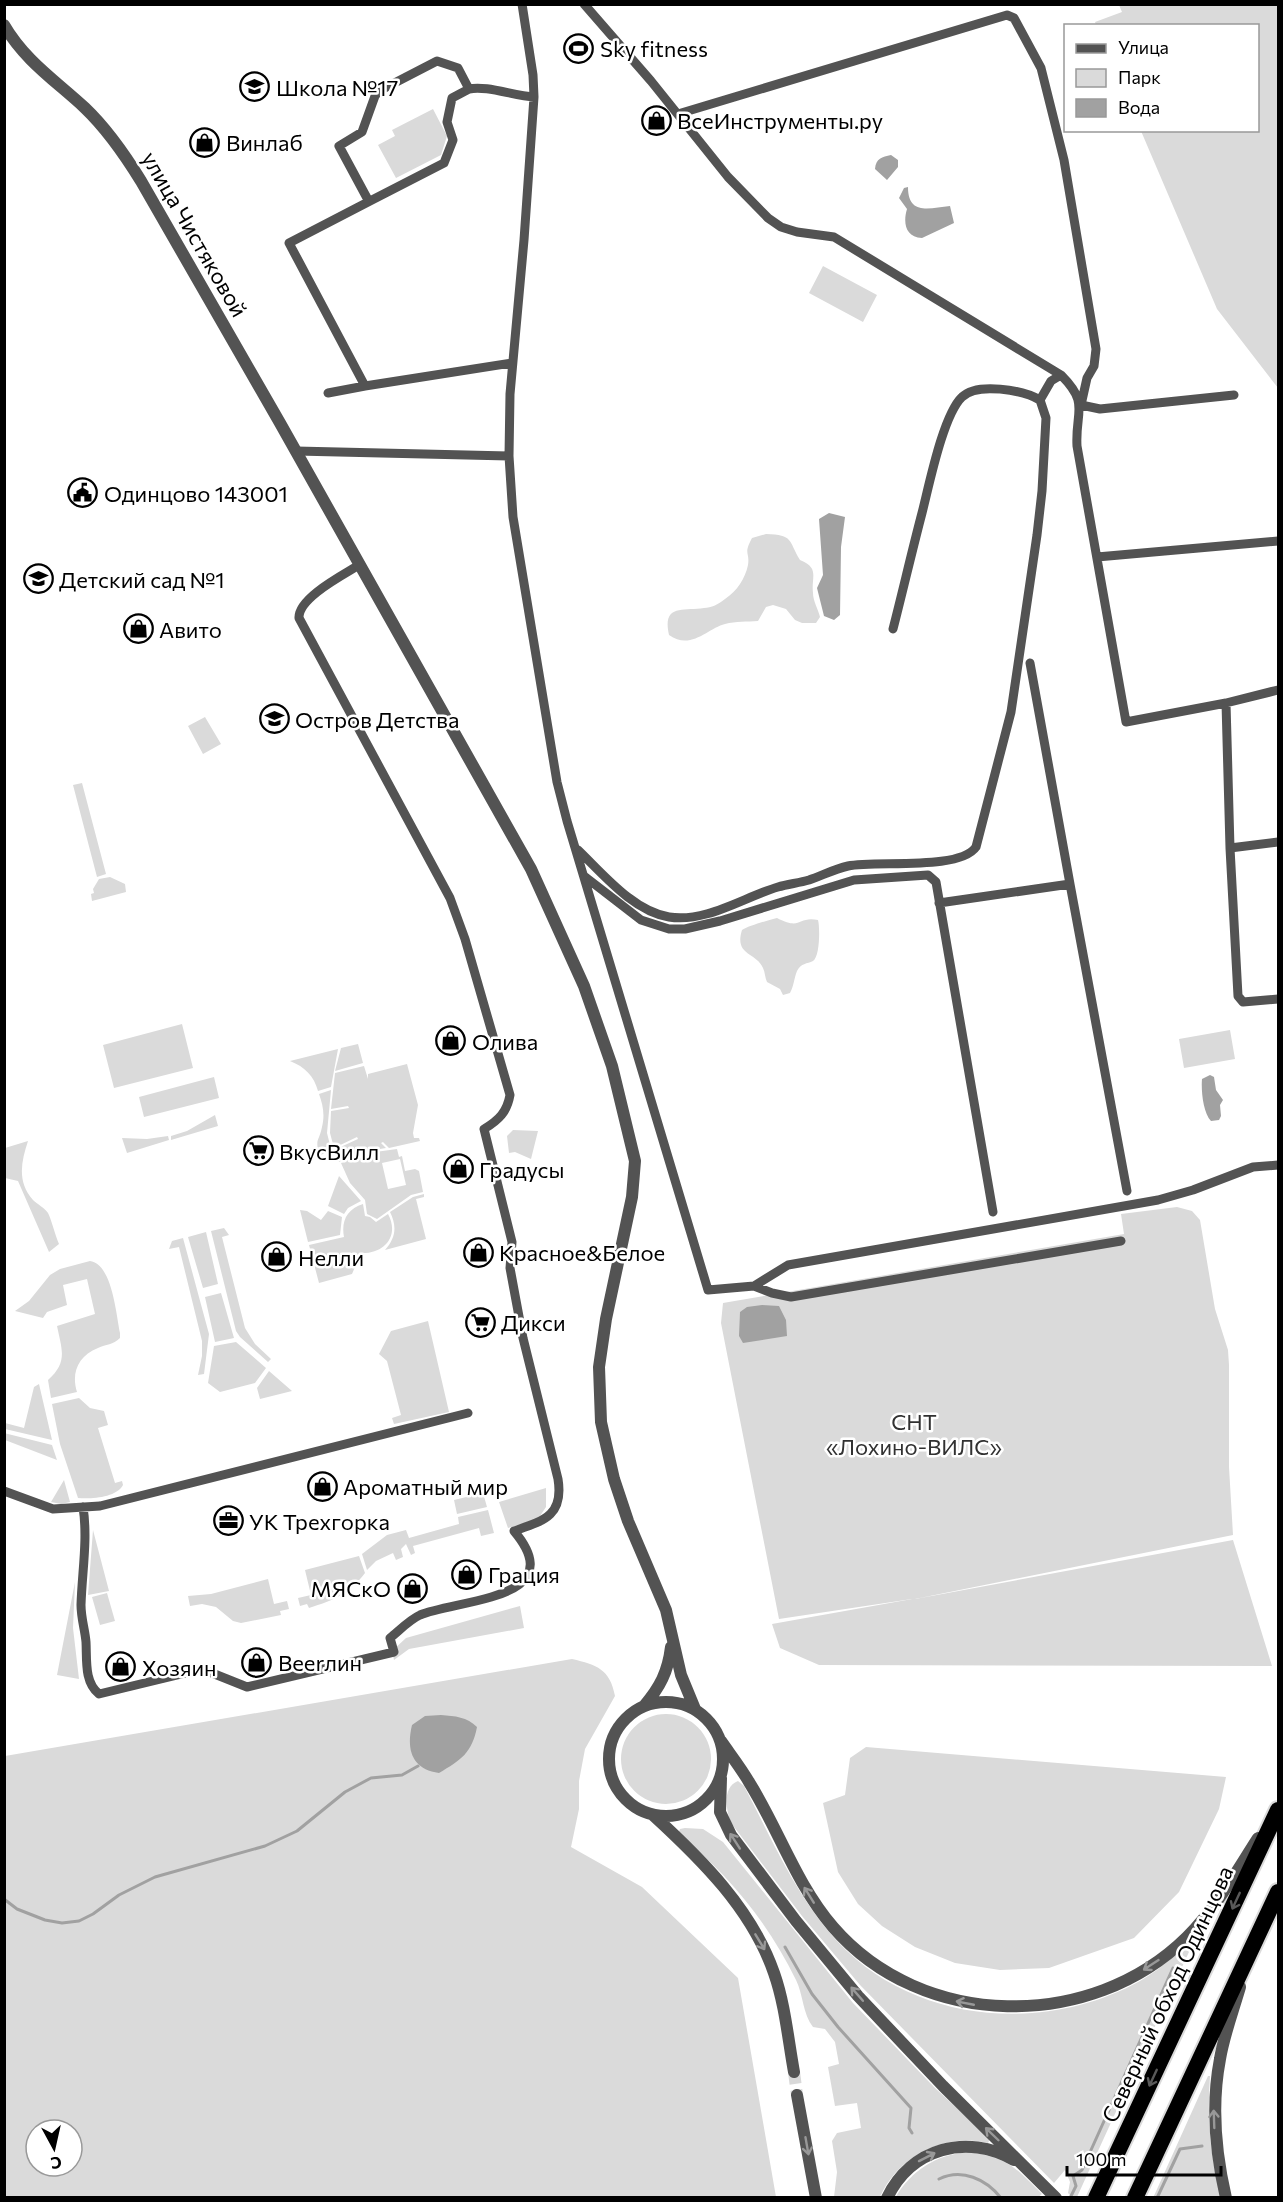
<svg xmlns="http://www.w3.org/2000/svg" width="1283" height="2202" font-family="Commissioner,sans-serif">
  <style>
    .green { fill: #dadada; fill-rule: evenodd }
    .water { fill: #a1a1a1 }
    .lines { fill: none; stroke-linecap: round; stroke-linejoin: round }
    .stream { stroke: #a1a1a1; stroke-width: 3 }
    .tertiary-tunnel { stroke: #d9d9d9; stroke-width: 12; stroke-dasharray: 12 6; stroke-linecap: butt }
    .trunk-casing { stroke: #dbdbdb; stroke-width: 20 }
    .minor { stroke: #535353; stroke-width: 9 }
    .tertiary { stroke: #535353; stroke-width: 12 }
    .trunk { stroke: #000; stroke-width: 16 }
    .oneway { stroke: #989898 }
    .oneway2 { stroke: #595959 }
    .labels { text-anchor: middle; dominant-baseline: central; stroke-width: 5; stroke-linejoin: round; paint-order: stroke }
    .poi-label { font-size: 22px; fill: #000; stroke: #fff; text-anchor: start }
    .street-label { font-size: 22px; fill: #000; stroke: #fff }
    .park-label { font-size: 22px; fill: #313131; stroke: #fff }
  </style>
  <rect width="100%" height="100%" fill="#fff"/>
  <path class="green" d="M1119 5H1278V388L1217 309 1141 131 1258 130V26L1096 25 1095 22 1122 12Z
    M433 109 447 136 441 155 396 178 378 145 395 136 392 130Z
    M823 266 877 295 863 322 809 293Z
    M766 534C794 535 788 540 800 560 820 568 811 577 813 593 813 601 818 609 820 617L816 623H802L795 620 786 609 773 605 766 607 758 621C747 622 736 621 725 624 708 628 691 651 669 635 662 604 683 611 704 608 711 608 719 604 725 599 737 591 745 579 748 565 750 551 743 555 752 538Z
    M205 717 221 744 203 754 188 726Z
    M82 783 106 874 97 877 73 785Z
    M110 877 125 884 126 892 92 901 91 894 94 893 93 889 99 879Z
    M777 918C802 931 797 916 818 920 820 927 820 957 813 961 807 964 801 963 797 971 794 978 794 986 790 993L783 995 780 989 767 982C765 978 765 972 763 968 756 952 734 956 742 930 748 926 769 920 777 918Z
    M182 1024 193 1068 114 1088 103 1045Z
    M1230 1030 1235 1059 1184 1068 1179 1039Z
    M358 1044 363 1063 335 1071 341 1048Z
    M338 1049 331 1087 318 1091C314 1076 305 1067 290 1061Z
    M407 1064 418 1105 413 1133 414 1138H419L420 1141 389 1148 383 1142 381 1143 386 1148 361 1152 339 1162 334 1150 358 1139 357 1137 334 1148 330 1133 331 1111 349 1108 348 1106 331 1109 335 1073 364 1066 368 1079V1074Z
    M214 1077 219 1098 144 1117 139 1097Z
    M331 1090 327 1133 331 1149 321 1155 319 1154C315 1138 319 1142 322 1127 325 1115 323 1105 319 1094Z
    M215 1115 218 1126 171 1140V1136L187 1131Z
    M513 1130 538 1131 531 1159 515 1152 509 1153 507 1136Z
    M168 1136 169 1140 127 1153 122 1138 147 1139Z
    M28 1141C21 1162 17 1182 33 1200 37 1204 45 1208 48 1213 51 1218 55 1235 59 1244L49 1252 18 1181 5 1178V1148Z
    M397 1149 399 1157 402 1156 405 1171 415 1169 419 1171 423 1192 411 1195 377 1219 367 1214 365 1200 350 1183 341 1163 361 1154ZM400 1159 406 1185 388 1189 382 1163Z
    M339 1176 361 1201 348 1208 344 1214 328 1206Z
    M424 1194V1197L416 1199 426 1239 385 1250C396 1238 397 1226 390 1212L413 1197Z
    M363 1204 365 1216 370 1217 376 1222 388 1214C400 1236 384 1254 361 1253L352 1274 319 1283 309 1245 344 1237C341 1221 347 1209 363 1204Z
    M1177 1207 1192 1211 1200 1220 1215 1309 1228 1350 1229 1365V1467L1233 1535 915 1599 1233 1540 1272 1666 819 1665 780 1648 772 1624 912 1599 779 1619 721 1323 723 1303 1124 1234 1121 1214Z
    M300 1210 307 1211 321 1220 328 1211 342 1217 340 1235 308 1242Z
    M224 1228 229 1235 222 1237 245 1328 255 1344 271 1359 268 1362 240 1337 236 1331 211 1231Z
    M206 1232 218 1284 203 1288 188 1237Z
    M183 1238 209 1334 204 1374 198 1375 202 1356V1341L179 1247 169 1249 172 1241Z
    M90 1261C112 1264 116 1313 120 1333V1338C113 1345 106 1344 98 1348 78 1356 71 1373 77 1392L51 1398 48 1380C68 1362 62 1350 57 1326L95 1314 87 1279 63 1285 67 1305 47 1312 43 1318 15 1311 29 1301 50 1275 60 1269Z
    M221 1293 234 1338 215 1342 205 1297Z
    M428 1321 449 1412 394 1424 392 1418 401 1415 387 1361 379 1354 391 1331Z
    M236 1342 266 1368 255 1383 220 1392 208 1383 214 1346Z
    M269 1371 292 1391 260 1399 257 1388Z
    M39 1384 52 1440 5 1429V1423L24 1428 34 1387Z
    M79 1398 90 1408 104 1411 108 1425 98 1428 115 1483 122 1481 123 1485C116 1498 91 1499 78 1498L60 1444 52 1404Z
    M4 1433 52 1445 57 1460 5 1440Z
    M64 1480 70 1502 61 1504 51 1502Z
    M546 1488V1507L538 1519 508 1528 499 1502Z
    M483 1493 487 1507 457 1514 454 1500Z
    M488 1510 494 1533 481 1536 479 1528 413 1546 415 1553 411 1555 406 1544 401 1549 403 1557 396 1560 393 1553 376 1561 367 1570 362 1554 387 1535 406 1530 409 1538 459 1524 458 1517Z
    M93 1530 109 1591 88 1595Z
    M359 1556 365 1573C348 1595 334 1600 309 1608L307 1604 300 1606 298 1598 311 1595 305 1570Z
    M268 1579 274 1604 287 1601 289 1609 280 1611 281 1615 241 1623 233 1621 216 1607 202 1604 190 1606 188 1596 211 1594Z
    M75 1582 73 1628 79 1679 57 1675Z
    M107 1593 115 1621 100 1625 92 1597Z
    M520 1606 524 1628 409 1649 394 1660 392 1651 406 1638Z
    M572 1659C597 1665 610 1669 615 1696L585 1749 579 1781V1809L571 1847 642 1887 738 1978 776 2197 5 2198V1756ZM36 2130H72V2166H36Z
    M621 1759a45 45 0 1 1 90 0a45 45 0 1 1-90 0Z
    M866 1747 1226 1777 1219 1809 1179 1892 1134 1938 1049 1968 1000 1970 955 1963 915 1947 882 1926 858 1904 838 1872 823 1803 845 1795 850 1758Z
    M738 1781 744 1786C772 1839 796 1897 838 1942 915 2024 1044 2034 1140 1981 1163 1968 1182 1949 1199 1930L1077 2197H1072L1068 2193 1070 2182 1065 2170 1054 2183 860 1985 802 1916 731 1823C726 1810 722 1787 738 1781Z
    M685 1828 703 1829 723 1842 853 2003 935 2088 990 2139 988 2143C945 2132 897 2157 880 2197H834L837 2172 832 2141 837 2133 861 2128 857 2103 835 2106 828 2067 839 2064 835 2042 825 2029 813 2027C803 2015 803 1994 796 1980 768 1923 728 1873 678 1834L680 1829Z
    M1208 2076H1210C1207 2119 1210 2156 1221 2197L1153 2198Z
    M968 2152C1007 2157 1015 2167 1042 2194L1037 2198H895C912 2170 935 2155 968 2152Z"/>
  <path class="water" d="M891 155 898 160V167L887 180 875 169C876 158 882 157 891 155Z
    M908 187C908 216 930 208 950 206L954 223 922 238C905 237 903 222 907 209L899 198 904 188Z
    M829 513 845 517 841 547 840 615 834 620 824 616 817 588 823 575 819 519Z
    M1210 1075 1214 1077 1216 1090 1223 1100 1220 1105 1221 1116 1219 1120 1211 1121C1203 1113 1201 1090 1202 1079Z
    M762 1305 779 1306 786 1320 787 1336 743 1343 739 1336 740 1312 747 1307Z
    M441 1715C455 1716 467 1717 477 1727 472 1753 461 1760 439 1773 412 1769 406 1750 412 1725L425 1716Z"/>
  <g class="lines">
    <path class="stream" d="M4 1899 17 1909 45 1920 62 1923 79 1921 93 1914 119 1895 155 1877 265 1846 297 1831 345 1792 371 1778 402 1775 418 1766
      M785 1947 812 1994 838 2027 911 2108 909 2128 912 2133
      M939 2179C962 2168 986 2179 1001 2198
      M1070 2198 1076 2186 1073 2176 1082 2170 1173 1968
      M1157 2198 1180 2149 1202 2146"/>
    <path class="tertiary-tunnel" d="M794 2072 797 2095"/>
    <defs>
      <path id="trunk" d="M1096 2198 1278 1810
        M1135 2198 1278 1892"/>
    </defs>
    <use href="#trunk" class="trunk-casing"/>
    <path class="minor" d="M522 4 533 75 534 97 524 240 510 394 509 456 513 517 557 782 567 821 708 1290 754 1286 772 1293 791 1297 1121 1241
      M584 4 651 81 728 177 768 218 781 227 797 232 834 237 1061 375C1090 404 1075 411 1077 446L1126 722 1226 703 1278 690
      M469 89 452 98 447 122 453 140 444 163 370 201 367 198 339 146 362 132 375 96 379 91 437 61 458 68 469 89C486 85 514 96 534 97
      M678 114 1007 15 1014 18 1041 68 1064 160 1096 349 1094 366 1087 378 1081 405 1100 409 1234 395
      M370 201 289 243 365 386 512 363
      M328 393 365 386
      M296 451 509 456
      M1097 557 1278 541
      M893 629C903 590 912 551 922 513 929 486 943 415 962 397 977 382 1023 390 1040 400
      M1226 703 1230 848 1238 996 1243 1002 1278 999
      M1230 848 1278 842
      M578 850C603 874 633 911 669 917 706 923 744 897 778 887 788 884 799 883 809 880 823 875 835 869 848 866 876 860 959 871 976 847L1011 712 1037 535 1042 491 1046 418 1040 400 1051 381 1061 375
      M584 876 641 920 669 929H685L720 921 854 880 928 875 936 882 993 1212
      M1070 884 1127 1191
      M939 903 1070 884 1030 663
      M754 1286 788 1265 1158 1200 1193 1190 1253 1167 1278 1165
      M4 1491 53 1509 100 1506 468 1413
      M83 1507C88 1539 82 1572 81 1605 81 1618 85 1630 86 1642 87 1660 84 1682 99 1694L194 1671H207L247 1687 394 1652 390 1638C399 1631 409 1620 420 1615 459 1599 572 1600 514 1531 543 1521 564 1516 558 1479L523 1338 510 1268 512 1242 484 1129C499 1120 507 1112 510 1095L465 939 450 898 299 618C298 598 343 575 359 565"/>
    <path class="tertiary" d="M4 25C25 61 56 81 85 108 107 129 125 155 141 181L280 423 531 869 584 986 612 1066 635 1161 632 1197 606 1319 599 1367 601 1422 614 1479 628 1521 666 1610 681 1675 695 1709
      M609 1759a57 57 0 1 1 114 0a57 57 0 1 1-114 0Z
      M644 1706C660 1687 668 1672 671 1647
      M721 1741C730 1754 741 1768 749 1782 779 1830 796 1884 833 1927 922 2030 1091 2032 1187 1937 1216 1908 1236 1872 1258 1838
      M721 1778 720 1812 731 1835 796 1921 858 1996 943 2086 1056 2198
      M653 1815C701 1859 752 1909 774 1973 785 2004 788 2039 794 2072
      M797 2095 816 2198
      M887 2198C911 2148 967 2133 1014 2160
      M1226 2198C1215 2151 1211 2106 1220 2059 1224 2035 1233 2011 1240 1987"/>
    <use href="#trunk" class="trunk"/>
  </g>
  <defs><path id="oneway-shaft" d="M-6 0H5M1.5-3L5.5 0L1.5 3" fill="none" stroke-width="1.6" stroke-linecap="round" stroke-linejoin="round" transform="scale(1.5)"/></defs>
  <g class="oneway">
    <use href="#oneway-shaft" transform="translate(735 1841) rotate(-123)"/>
    <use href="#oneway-shaft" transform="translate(809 1895) rotate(-122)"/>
    <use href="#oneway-shaft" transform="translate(760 1942) rotate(59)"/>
    <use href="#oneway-shaft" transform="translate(1151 1965) rotate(147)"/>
    <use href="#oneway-shaft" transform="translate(857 1994) rotate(-131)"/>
    <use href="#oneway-shaft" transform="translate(965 2003) rotate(-169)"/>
    <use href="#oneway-shaft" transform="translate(1214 2119) rotate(-92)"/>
    <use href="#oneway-shaft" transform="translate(992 2134) rotate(-136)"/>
    <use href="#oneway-shaft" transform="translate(807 2146) rotate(80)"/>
    <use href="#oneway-shaft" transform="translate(927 2157) rotate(-27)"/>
  </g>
  <g class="oneway2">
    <use href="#oneway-shaft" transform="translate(1236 1901) rotate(115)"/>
    <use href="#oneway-shaft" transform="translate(1153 2078) rotate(115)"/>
  </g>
  <defs>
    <symbol id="stadium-ring" viewBox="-11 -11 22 22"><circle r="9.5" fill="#fff" stroke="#000" stroke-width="1.5"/><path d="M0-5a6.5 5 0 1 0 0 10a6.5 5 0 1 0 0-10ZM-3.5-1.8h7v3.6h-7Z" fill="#000"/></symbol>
    <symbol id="school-ring" viewBox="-11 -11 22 22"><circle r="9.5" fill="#fff" stroke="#000" stroke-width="1.5"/><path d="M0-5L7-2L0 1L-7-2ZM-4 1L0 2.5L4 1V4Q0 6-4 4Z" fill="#000"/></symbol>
    <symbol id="shop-ring" viewBox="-11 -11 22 22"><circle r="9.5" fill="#fff" stroke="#000" stroke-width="1.5"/><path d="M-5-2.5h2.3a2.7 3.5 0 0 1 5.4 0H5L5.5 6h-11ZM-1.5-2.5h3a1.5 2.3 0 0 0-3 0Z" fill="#000"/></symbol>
    <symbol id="civic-ring" viewBox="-11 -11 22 22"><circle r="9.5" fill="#fff" stroke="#000" stroke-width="1.5"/><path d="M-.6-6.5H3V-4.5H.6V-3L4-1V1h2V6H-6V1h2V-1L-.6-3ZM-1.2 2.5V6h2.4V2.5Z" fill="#000"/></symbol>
    <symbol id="supermarket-ring" viewBox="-11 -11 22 22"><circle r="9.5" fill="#fff" stroke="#000" stroke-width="1.5"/><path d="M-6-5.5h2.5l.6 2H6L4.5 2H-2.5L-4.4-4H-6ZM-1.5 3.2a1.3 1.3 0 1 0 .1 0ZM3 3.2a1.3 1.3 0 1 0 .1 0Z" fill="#000"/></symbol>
    <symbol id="office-ring" viewBox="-11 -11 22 22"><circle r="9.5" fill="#fff" stroke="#000" stroke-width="1.5"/><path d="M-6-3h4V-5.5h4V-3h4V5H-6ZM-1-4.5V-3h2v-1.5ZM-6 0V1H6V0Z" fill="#000"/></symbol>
  </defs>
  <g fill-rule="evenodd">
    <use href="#stadium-ring" x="562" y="32" width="33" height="33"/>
    <use href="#school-ring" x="238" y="70" width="33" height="33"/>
    <use href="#shop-ring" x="640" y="104" width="33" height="33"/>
    <use href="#shop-ring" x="188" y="126" width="33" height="33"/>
    <use href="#civic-ring" x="66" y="476" width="33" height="33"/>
    <use href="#school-ring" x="22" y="562" width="33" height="33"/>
    <use href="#shop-ring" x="122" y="612" width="33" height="33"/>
    <use href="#school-ring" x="258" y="702" width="33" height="33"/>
    <use href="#shop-ring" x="434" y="1024" width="33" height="33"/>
    <use href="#supermarket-ring" x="242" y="1134" width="33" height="33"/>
    <use href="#shop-ring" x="442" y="1152" width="33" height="33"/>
    <use href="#shop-ring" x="462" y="1236" width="33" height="33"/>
    <use href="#shop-ring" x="260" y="1240" width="33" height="33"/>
    <use href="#supermarket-ring" x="464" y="1306" width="33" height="33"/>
    <use href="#shop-ring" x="306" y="1470" width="33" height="33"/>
    <use href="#office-ring" x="212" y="1504" width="33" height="33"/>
    <use href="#shop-ring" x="450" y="1558" width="33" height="33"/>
    <use href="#shop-ring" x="396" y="1572" width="33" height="33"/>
    <use href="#shop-ring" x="240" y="1646" width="33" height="33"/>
    <use href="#shop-ring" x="104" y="1650" width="33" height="33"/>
  </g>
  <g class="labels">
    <g class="poi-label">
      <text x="600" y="48">Sky fitness</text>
      <text x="276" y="87">Школа №17</text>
      <text x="677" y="120">ВсеИнструменты.ру</text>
      <text x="226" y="142">Винлаб</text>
      <text x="104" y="493">Одинцово 143001</text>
      <text x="59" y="579">Детский сад №1</text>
      <text x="159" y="629">Авито</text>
      <text x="295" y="719">Остров Детства</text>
      <text x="472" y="1041">Олива</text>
      <text x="279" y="1151">ВкусВилл</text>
      <text x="479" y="1169">Градусы</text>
      <text x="499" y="1252">Красное&amp;Белое</text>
      <text x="298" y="1257">Нелли</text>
      <text x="501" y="1322">Дикси</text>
      <text x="343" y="1486">Ароматный мир</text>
      <text x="249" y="1521">УК Трехгорка</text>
      <text x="488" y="1574">Грация</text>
      <text x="391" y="1588" text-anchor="end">МЯСкО</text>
      <text x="278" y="1662">Beerлин</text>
      <text x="142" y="1667">Хозяин</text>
    </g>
    <g class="street-label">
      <text transform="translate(195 234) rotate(60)">улица Чистяковой</text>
      <text transform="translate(1167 1994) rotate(-65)">Северный обход Одинцова</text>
    </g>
    <g class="park-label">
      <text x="914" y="1421">СНТ<tspan x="914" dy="25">«Лохино-ВИЛС»</tspan></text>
    </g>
  </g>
  <rect width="1283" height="2202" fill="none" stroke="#000000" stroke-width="12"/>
  <rect x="1064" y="24" width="195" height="108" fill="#ffffff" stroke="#999999" stroke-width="1.5"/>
  <rect x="1076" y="44" width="30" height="9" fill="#535353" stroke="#999999" stroke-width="1.5"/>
  <text x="1118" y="54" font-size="18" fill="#000000">Улица</text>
  <rect x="1076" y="69" width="30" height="18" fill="#dadada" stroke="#999999" stroke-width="1.5"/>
  <text x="1118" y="84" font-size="18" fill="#000000">Парк</text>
  <rect x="1076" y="99" width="30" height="18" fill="#a1a1a1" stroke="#999999" stroke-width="1.5"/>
  <text x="1118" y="114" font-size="18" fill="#000000">Вода</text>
  <g transform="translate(54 2148) rotate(172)"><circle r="28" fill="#ffffff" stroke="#999999" stroke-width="1.5"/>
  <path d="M0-4.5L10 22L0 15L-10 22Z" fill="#000000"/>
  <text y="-9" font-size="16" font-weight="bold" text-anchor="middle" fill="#000000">С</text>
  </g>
  <path d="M1067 2166v9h154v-9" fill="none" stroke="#000000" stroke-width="3"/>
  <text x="1076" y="2166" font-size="18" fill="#000000" stroke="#ffffff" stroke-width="4.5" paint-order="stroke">100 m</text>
</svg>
